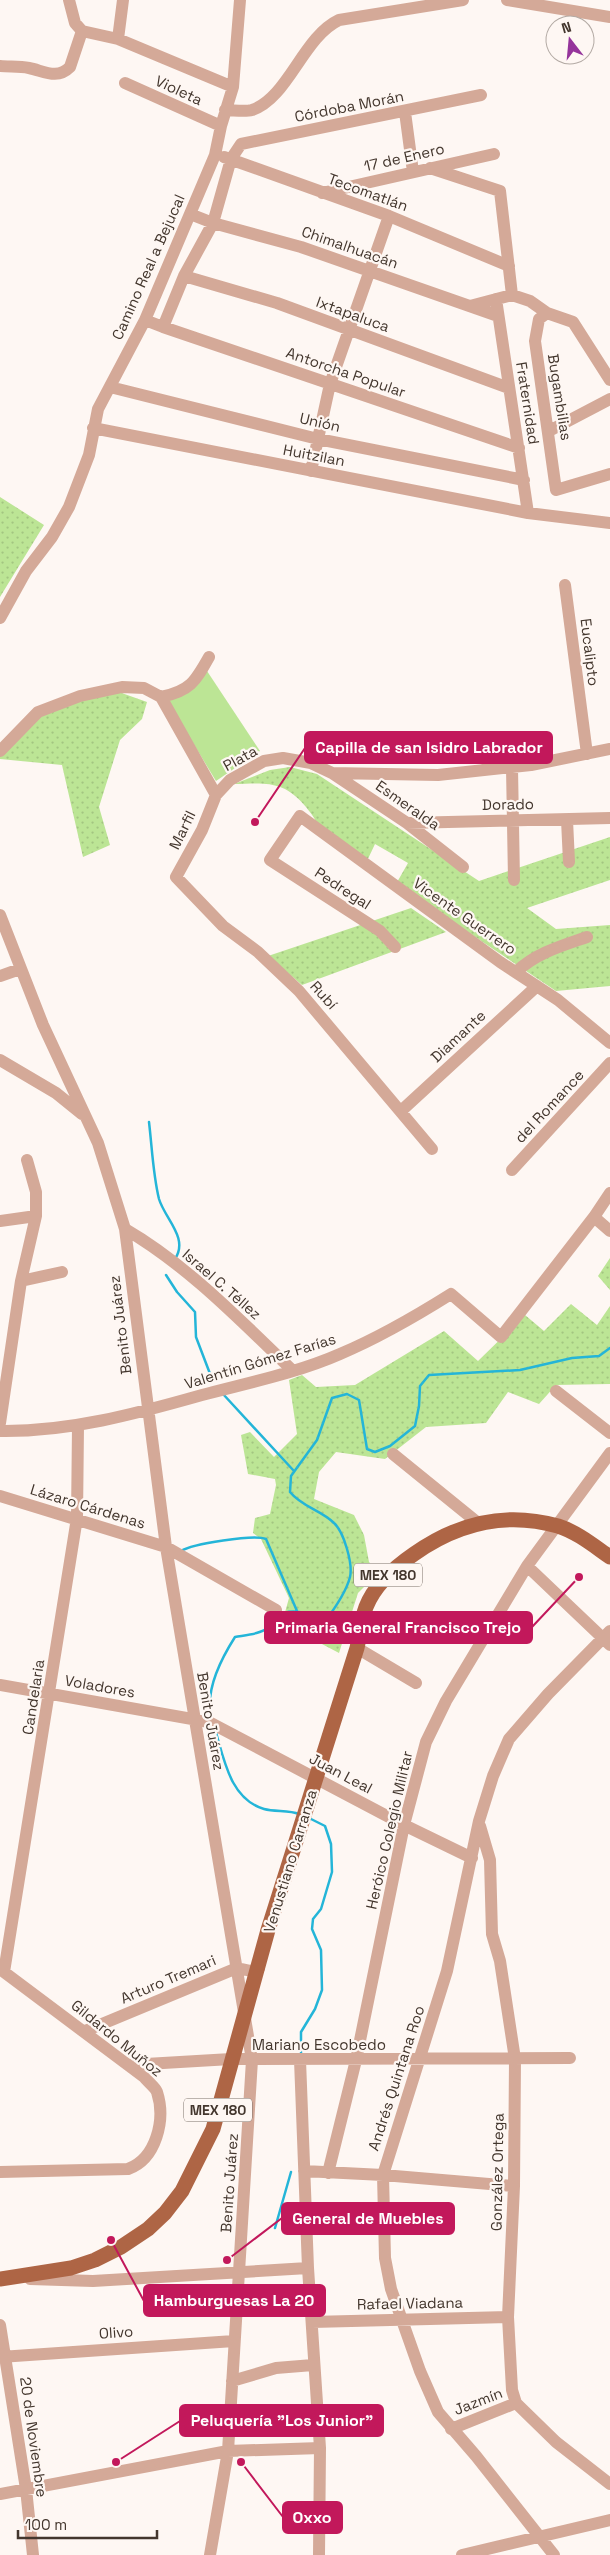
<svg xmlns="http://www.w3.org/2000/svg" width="610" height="2555" font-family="'Space Grotesk',sans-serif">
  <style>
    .grass { fill: url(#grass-dots) }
    .pitch { fill: #bce595 }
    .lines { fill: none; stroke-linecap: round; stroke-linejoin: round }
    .stream { stroke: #24b5d8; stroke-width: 2.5 }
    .minor { stroke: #d4a998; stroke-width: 12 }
    .major { stroke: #ae6545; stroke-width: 15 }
    .labels { text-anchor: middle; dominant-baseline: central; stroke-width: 4.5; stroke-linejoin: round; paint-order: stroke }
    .shield { fill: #fef7f3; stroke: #7b7068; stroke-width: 1 }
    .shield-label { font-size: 14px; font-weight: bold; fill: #43362d }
    .street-label { font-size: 15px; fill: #43362d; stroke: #fef7f3 }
    .leader { fill: none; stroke: #c2185b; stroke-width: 2 }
    .callout-dot { fill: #c2185b; stroke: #fef7f3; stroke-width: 2 }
    .callout { fill: #c2185b; stroke: #c2185b; stroke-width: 2 }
    .callout-label { font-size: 16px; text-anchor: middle; font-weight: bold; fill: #fff }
  </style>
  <defs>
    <pattern id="grass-dots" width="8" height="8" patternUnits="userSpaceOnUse" patternTransform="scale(1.25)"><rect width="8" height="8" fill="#bce595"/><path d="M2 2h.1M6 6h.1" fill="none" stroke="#a3c581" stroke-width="1.8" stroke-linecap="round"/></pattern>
  </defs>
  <rect width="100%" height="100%" fill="#fef7f3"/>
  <path class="grass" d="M0 497 44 525 0 597Z
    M116 691 147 702 142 719 120 740 99 807 110 845 83 857 62 765 0 759V751L37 712Z
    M290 767 317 774 479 881 610 837V880L527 908 556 929 610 925V986L556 991 396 884 408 863 375 844 366 863 317 827C316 818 311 814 306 807 284 780 266 783 234 784L270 770Z
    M411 908 446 932 302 985 268 956Z
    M610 1258V1290L598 1276Z
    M571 1304 597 1325 610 1306V1384L556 1385 539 1404 508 1392 486 1423 426 1427 385 1459 336 1452 319 1472 314 1499 354 1515 364 1535 369 1562 379 1572 358 1593 339 1653 282 1623 289 1598 261 1539 253 1533 255 1518 270 1514 276 1485 275 1479 248 1474 241 1435 250 1432 274 1457 297 1434 289 1380 302 1375 316 1387 355 1385 444 1331 478 1361 525 1315 544 1331Z"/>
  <path class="pitch" d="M207 671 260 751 216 781 167 700Z"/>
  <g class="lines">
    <path class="stream" d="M149 1122C152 1147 153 1175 159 1199 165 1219 189 1238 175 1259
      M166 1275 177 1292 195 1312 196 1337 212 1379
      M223 1394 294 1471
      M181 1551C192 1544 254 1534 266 1539L297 1611
      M212 1719C204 1693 221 1659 235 1637 246 1635 261 1634 269 1627 272 1624 273 1619 276 1617 292 1606 310 1613 323 1624 333 1611 346 1593 350 1577 353 1564 344 1532 334 1523 321 1510 302 1507 290 1492L291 1476 317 1440 332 1398 347 1394 359 1400 367 1449 375 1452 390 1446 415 1426 419 1406 420 1386 429 1375 520 1370 572 1358 599 1356 610 1348
      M215 1729C224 1759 230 1799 264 1809 275 1812 289 1810 299 1814
      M301 2053V2032L315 2009 322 1990 321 1950 312 1929 313 1919 321 1909 332 1872 331 1844 325 1826 309 1818
      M275 2228 291 2172"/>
    <path class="minor" d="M507 0 610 17
      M82 31 118 39 233 87
      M118 39 123 0
      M0 66C9 67 19 66 29 68 44 71 57 80 70 67L82 31 75 23 69 0
      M125 83 221 126
      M225 110C233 110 245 112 252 110 288 98 303 37 339 20L463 0
      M405 112 413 172
      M224 157 389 216 509 266
      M430 168 500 191 512 295
      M322 193 494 154
      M190 214 213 223 301 247 498 316
      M184 276 277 303 509 388
      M496 299 528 513
      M470 306 512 295 530 301 547 313 573 322 610 380
      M547 313 539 319 535 341 556 490 610 474
      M145 320 163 327 184 276 213 223 231 159 241 144 481 95
      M163 327 519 448
      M110 387 318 439 524 480
      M93 428 528 513 610 523
      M549 431 610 399
      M311 471 330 384 389 216
      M565 585 587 754
      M0 618 26 571 52 537 69 507 89 455 98 409 145 320 215 155 221 126 233 87 240 0
      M161 697 216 795
      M161 697C190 691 195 682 209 657
      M0 751 38 712 80 696 122 687 144 688 161 697
      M431 752 522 763
      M512 768 514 880
      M332 773 407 823 463 867
      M567 820 569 862
      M407 823 610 818
      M0 915 43 1025 98 1143 125 1229 166 1547 252 2060 228 2451 210 2555
      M395 947 380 931 270 860 300 816 500 962 558 1000 610 1043
      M516 972C536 953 561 946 587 937
      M0 976 20 969
      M0 1060 56 1093 82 1114
      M401 1111 537 986
      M432 1149 299 991 258 952 223 926 176 877 202 830 216 795 230 780 264 761 283 758 311 763 332 773 438 775 531 765 610 749
      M512 1170 610 1063
      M594 1217 610 1231
      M0 1221 36 1216
      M125 1229C187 1265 240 1320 292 1370
      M21 1281 62 1272
      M556 1391 610 1433
      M0 1423 21 1281 36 1216V1192L27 1160
      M0 1431C69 1432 135 1414 202 1395 247 1383 297 1373 340 1354 378 1338 416 1316 451 1294L501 1337 594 1217 610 1193
      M393 1454 478 1523
      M0 1496 166 1547 276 1610
      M527 1566 610 1645
      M357 1648 416 1683
      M0 1685 209 1722 404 1825 472 1858
      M480 1826 490 1860 492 1934 500 1961 515 2059 514 2186 508 2317 512 2390 516 2403 556 2442 610 2484
      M0 1969 144 2077C148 2082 155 2087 157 2092 166 2120 156 2159 128 2169L0 2172
      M4 1972 77 1518 78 1426
      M85 2031 237 1968 251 1971 259 1968
      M300 2060 308 2268 320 2448 319 2555
      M129 2065 231 2059 570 2058
      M304 2171 383 2175 514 2186
      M328 2173 356 2060 404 1825 426 1742 446 1701 527 1566 610 1453
      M30 2279 93 2281 308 2268
      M312 2322 508 2317
      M0 2325 26 2489 33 2555
      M0 2357 234 2341
      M232 2381 276 2368 313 2365
      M451 2429 516 2403
      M0 2494 228 2451 320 2448
      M462 2555 610 2520
      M554 2555 476 2456 438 2412 420 2371 391 2289 385 2258 383 2175 447 1971 479 1821 493 1776 509 1739 548 1694 610 1631"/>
    <path class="major" d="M0 2279 71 2268 95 2260 121 2247 148 2229 165 2213 182 2191 213 2129 268 1930 357 1648C360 1634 361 1620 366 1607 375 1584 395 1567 414 1554 458 1523 505 1511 558 1526 577 1532 594 1546 610 1557"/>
  </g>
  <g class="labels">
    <g class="shield">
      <rect x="354" y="1563.5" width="68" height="23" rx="4"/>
      <rect x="184" y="2098.5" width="68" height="23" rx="4"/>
    </g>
    <g class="shield-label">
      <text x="388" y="1575">MEX 180</text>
      <text x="218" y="2110">MEX 180</text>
    </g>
    <g class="street-label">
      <text transform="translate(179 90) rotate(25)">Violeta</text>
      <text transform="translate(349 106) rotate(-11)">Córdoba Morán</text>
      <text transform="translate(404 157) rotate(-13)">17 de Enero</text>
      <text transform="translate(368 192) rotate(20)">Tecomatlán</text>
      <text transform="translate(350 247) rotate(19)">Chimalhuacán</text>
      <text transform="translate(148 267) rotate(-66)">Camino Real a Bejucal</text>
      <text transform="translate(353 314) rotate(20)">Ixtapaluca</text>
      <text transform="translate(346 372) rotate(19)">Antorcha Popular</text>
      <text transform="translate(560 397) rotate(81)">Bugambilias</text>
      <text transform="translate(528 403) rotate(81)">Fraternidad</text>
      <text transform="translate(320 422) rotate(13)">Unión</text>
      <text transform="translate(314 455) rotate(11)">Huitzilan</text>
      <text transform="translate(590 652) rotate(83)">Eucalipto</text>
      <text transform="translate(240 758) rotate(-29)">Plata</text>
      <text transform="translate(508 804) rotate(-1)">Dorado</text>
      <text transform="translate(408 805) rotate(35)">Esmeralda</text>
      <text transform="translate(182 830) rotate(-64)">Marfil</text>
      <text transform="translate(343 888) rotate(33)">Pedregal</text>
      <text transform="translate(465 916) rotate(35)">Vicente Guerrero</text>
      <text transform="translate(324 995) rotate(48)">Rubí</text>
      <text transform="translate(458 1036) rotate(-43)">Diamante</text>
      <text transform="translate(549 1106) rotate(-47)">del Romance</text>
      <text transform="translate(222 1284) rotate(41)">Israel C. Téllez</text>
      <text transform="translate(120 1325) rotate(-97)">Benito Juárez</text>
      <text transform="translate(260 1361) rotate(-17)">Valentín Gómez Farías</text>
      <text transform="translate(88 1506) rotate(17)">Lázaro Cárdenas</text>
      <text transform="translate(100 1686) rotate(10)">Voladores</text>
      <text transform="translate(33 1697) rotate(-81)">Candelaria</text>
      <text transform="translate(211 1721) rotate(80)">Benito Juárez</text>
      <text transform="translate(341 1773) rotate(28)">Juan Leal</text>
      <text transform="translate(389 1830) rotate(-77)">Heróico Colegio Militar</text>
      <text transform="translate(290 1861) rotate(-73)">Venustiano Carranza</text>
      <text transform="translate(168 1979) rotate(-23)">Arturo Tremari</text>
      <text transform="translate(117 2038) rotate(39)">Gildardo Muñoz</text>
      <text x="319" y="2044">Mariano Escobedo</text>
      <text transform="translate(396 2078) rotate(-72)">Andrés Quintana Roo</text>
      <text transform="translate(497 2172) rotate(-89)">González Ortega</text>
      <text transform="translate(229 2183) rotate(-86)">Benito Juárez</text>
      <text transform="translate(410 2303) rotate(-1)">Rafael Viadana</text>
      <text transform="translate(116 2332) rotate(-4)">Olivo</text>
      <text transform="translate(478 2401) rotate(-21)">Jazmín</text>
      <text transform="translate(34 2437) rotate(82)">20 de Noviembre</text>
    </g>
  </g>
  <path class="leader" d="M255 822L305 748M579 1577L532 1627M227 2260L282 2218M111 2240L144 2301M116 2462L180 2421M241 2462L283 2517"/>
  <g class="callout-dot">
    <circle cx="255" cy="822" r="5"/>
    <circle cx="579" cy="1577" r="5"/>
    <circle cx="227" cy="2260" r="5"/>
    <circle cx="111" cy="2240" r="5"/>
    <circle cx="116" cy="2462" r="5"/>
    <circle cx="241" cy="2462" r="5"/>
  </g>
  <g class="callout">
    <rect x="305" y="732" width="247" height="31" rx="5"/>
    <rect x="265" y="1612" width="267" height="31" rx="5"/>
    <rect x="282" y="2203" width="172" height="31" rx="5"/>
    <rect x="144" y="2285" width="181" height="31" rx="5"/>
    <rect x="180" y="2405" width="203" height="31" rx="5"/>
    <rect x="283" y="2502" width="59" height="31" rx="5"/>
  </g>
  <g class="callout-label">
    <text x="429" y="753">Capilla de san Isidro Labrador</text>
    <text x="398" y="1633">Primaria General Francisco Trejo</text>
    <text x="368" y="2224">General de Muebles</text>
    <text x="234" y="2306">Hamburguesas La 20</text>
    <text x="282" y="2426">Peluquería "Los Junior"</text>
    <text x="312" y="2523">Oxxo</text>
  </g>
  <g transform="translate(570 40) rotate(344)"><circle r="24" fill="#fef7f3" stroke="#b3aaa4"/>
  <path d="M0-4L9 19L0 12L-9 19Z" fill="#95349b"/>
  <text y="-8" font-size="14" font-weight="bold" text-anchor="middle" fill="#43362d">N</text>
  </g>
  <path d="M18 2530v8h139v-8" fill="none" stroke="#43362d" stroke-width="2.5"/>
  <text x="25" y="2530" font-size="15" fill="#43362d" stroke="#fef7f3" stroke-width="4" paint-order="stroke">100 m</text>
</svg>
